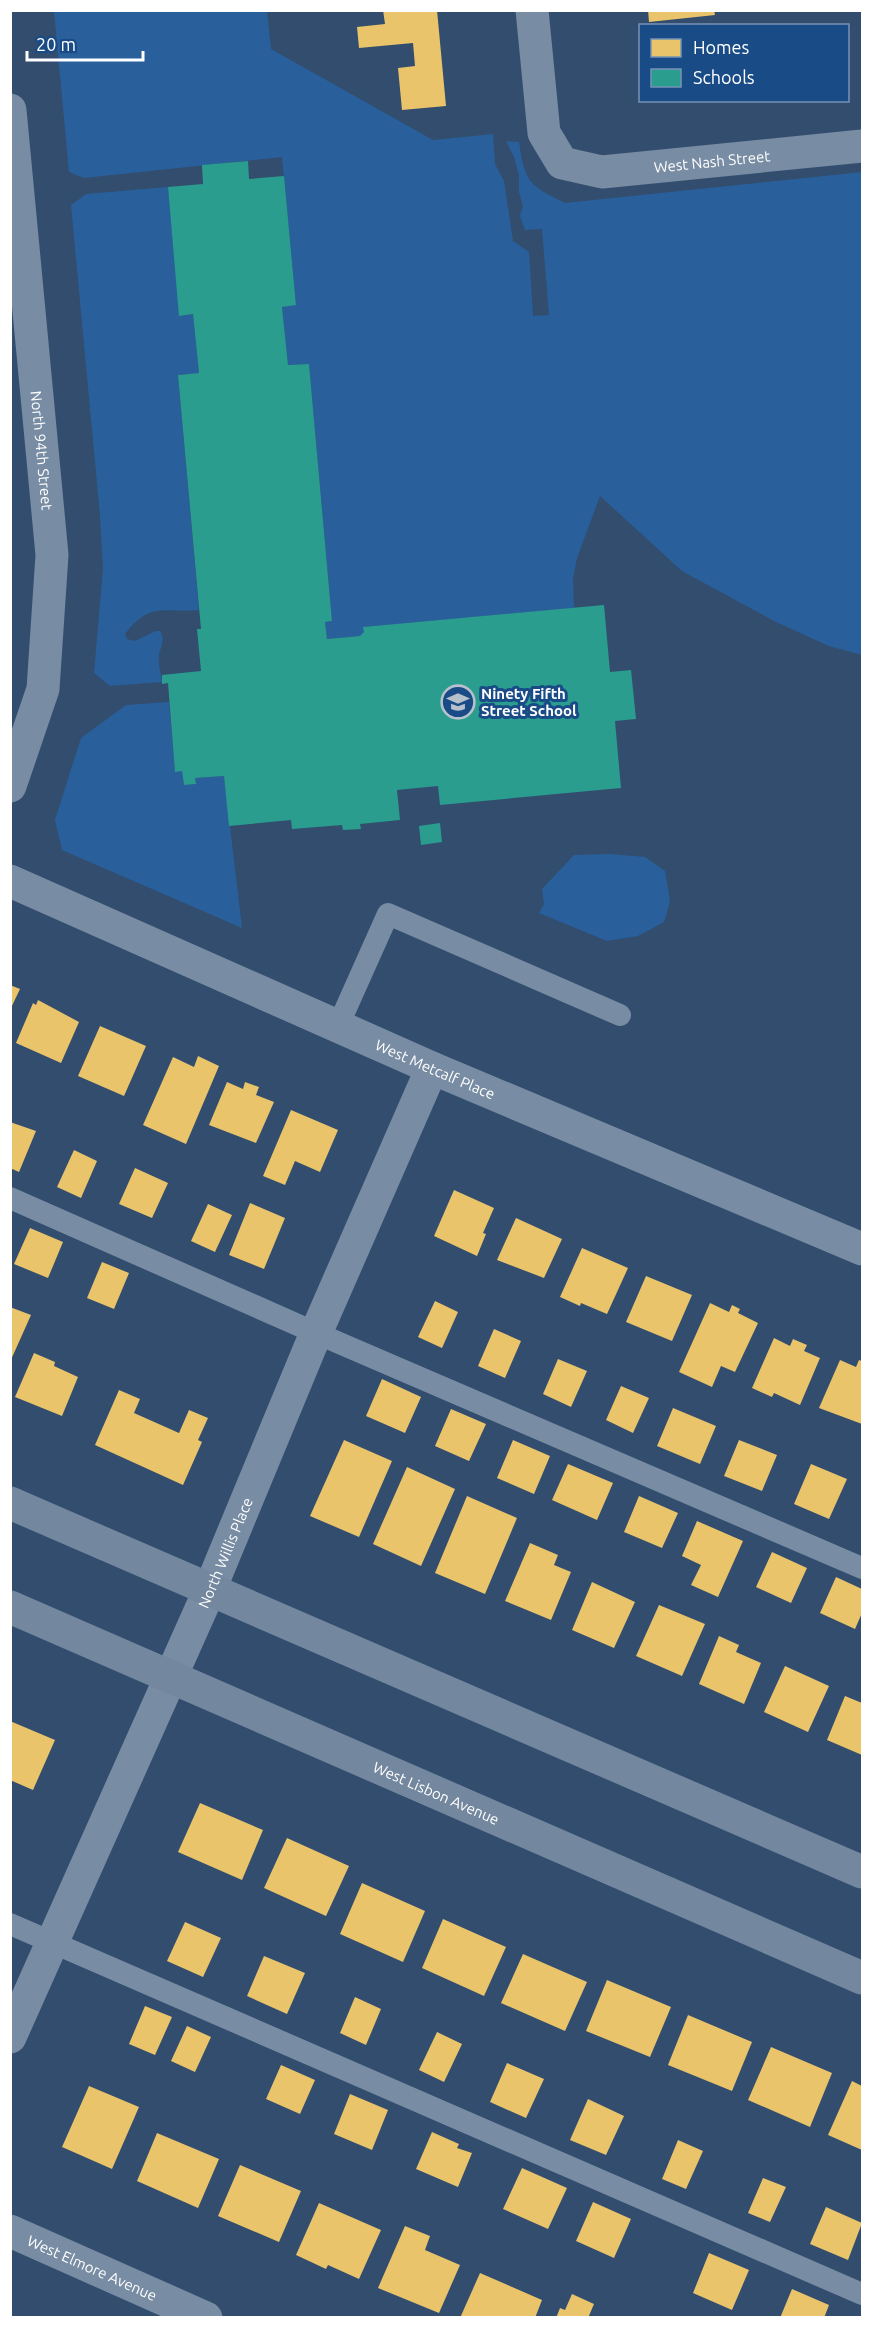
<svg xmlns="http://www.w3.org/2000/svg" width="873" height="2328" font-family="Ubuntu,sans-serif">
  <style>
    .green { fill: #29609c }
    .homes { fill: #e9c46a }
    .schools { fill: #2a9d8f }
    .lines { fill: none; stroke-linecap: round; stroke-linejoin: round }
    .service { stroke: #788ca3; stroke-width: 22 }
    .minor { stroke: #788ca3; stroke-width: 33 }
    .secondary { stroke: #73879f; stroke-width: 33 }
    .labels { text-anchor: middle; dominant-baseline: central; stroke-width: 6; stroke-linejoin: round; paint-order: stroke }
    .street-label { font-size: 15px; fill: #fff; stroke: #194b86 }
    .poi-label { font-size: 15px; font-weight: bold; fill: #fff; stroke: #194b86; text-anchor: start }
  </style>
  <rect width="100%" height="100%" fill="#324d6e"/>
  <path class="green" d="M54 11H267L271 49 433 140 493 134 495 164 504 181 513 241 529 252 533 316 549 315 542 229 525 230 520 216 523 206 519 192V175L514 157 506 141 519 142C525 183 529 185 565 203L862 172V655L829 646 776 622 682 571 600 496 577 558 573 579 574 608 364 627V632L360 636 327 639 325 622 332 621 309 364 288 365 282 307 296 304 282 157 84 178 69 172Z
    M168 187 180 316 193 314 199 373 178 375 199 610C164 613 150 601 125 634L127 639 135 641 156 631H160C167 642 157 651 159 661 159 668 161 675 162 682L110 686 94 673 103 568 100 515 71 205 86 194Z
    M169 702 175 771H182L184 785 195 784V778L224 776 242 928 62 850 55 820 81 738 126 705Z
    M609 854 645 857 665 871 670 901 664 922 638 936 607 941 539 913 544 904 542 889 574 855Z"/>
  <path class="homes" d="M383 10H437L446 106 402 110 398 68 415 66 413 43 359 48 357 27 385 24Z
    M648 10H714L715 15 649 22Z
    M10 985 20 989 10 1010Z
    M38 1000 79 1022 61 1063 16 1043 33 1003 36 1005Z
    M100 1026 146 1046 124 1096 78 1076Z
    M198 1056 219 1066 186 1144 143 1125 173 1057 194 1067Z
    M227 1082 243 1089 245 1082 259 1087 256 1095 274 1102 256 1143 209 1125Z
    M291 1110 338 1130 320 1172 295 1161 285 1185 263 1176Z
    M10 1122 36 1131 19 1172 10 1168Z
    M74 1150 97 1161 81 1198 57 1187Z
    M135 1168 168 1183 152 1218 119 1204Z
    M454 1190 494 1208 483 1233 486 1234 477 1256 434 1236Z
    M250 1203 285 1218 264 1269 229 1255Z
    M208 1204 232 1215 215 1252 191 1241Z
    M516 1218 562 1239 544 1278 497 1260Z
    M30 1228 63 1242 48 1278 14 1264Z
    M582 1248 628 1268 607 1314 581 1303 580 1306 560 1297Z
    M102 1262 129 1273 114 1309 87 1298Z
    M646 1276 692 1295 672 1341 626 1322Z
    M435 1301 458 1312 442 1348 418 1337Z
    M710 1303 729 1312 732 1305 740 1309 738 1313 758 1323 735 1372 721 1366 712 1387 679 1372Z
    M10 1307 31 1315 10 1362Z
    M494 1329 521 1341 505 1378 478 1366Z
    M774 1338 790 1346 793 1339 807 1345 804 1351 820 1358 800 1405 774 1393 772 1397 752 1388Z
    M34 1353 55 1362 54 1366 78 1377 62 1416 15 1397Z
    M558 1359 587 1371 571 1407 543 1394Z
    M840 1360 856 1367 859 1360 862 1361V1424L819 1408Z
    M382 1379 421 1397 405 1433 366 1416Z
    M621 1386 649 1398 633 1433 606 1420Z
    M119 1390 140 1399 134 1413 179 1433 189 1410 208 1418 198 1440 202 1442 183 1485 95 1445Z
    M673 1408 716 1426 700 1464 657 1446Z
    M451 1409 486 1424 469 1461 435 1446Z
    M344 1440 392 1461 359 1537 310 1516Z
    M513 1440 550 1456 534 1494 497 1478Z
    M739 1440 777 1455 762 1491 724 1476Z
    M568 1464 613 1483 597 1520 552 1500Z
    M811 1464 847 1479 829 1519 794 1504Z
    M407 1467 455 1489 421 1566 373 1544Z
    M467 1496 517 1518 485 1594 435 1573Z
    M639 1496 678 1513 662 1548 624 1532Z
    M697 1521 743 1541 718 1597 691 1585 701 1565 682 1556Z
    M530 1543 558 1555 554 1565 571 1572 551 1620 505 1601Z
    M772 1552 807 1568 791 1603 756 1587Z
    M836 1577 862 1589V1613L855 1629 820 1613Z
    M592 1582 635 1602 614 1648 572 1630Z
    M659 1605 705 1624 682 1676 636 1656Z
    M719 1636 739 1645 736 1652 761 1663 744 1704 699 1684Z
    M785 1666 829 1686 808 1732 764 1712Z
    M845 1696 862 1703V1755L827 1740Z
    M10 1721 55 1740 33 1790 10 1780Z
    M200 1803 263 1830 242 1880 178 1852Z
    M287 1838 349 1866 326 1916 264 1888Z
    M362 1883 425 1911 403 1962 340 1934Z
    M443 1919 506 1947 484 1996 422 1968Z
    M185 1922 221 1938 203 1977 167 1961Z
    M523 1954 587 1982 565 2031 501 2003Z
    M264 1956 305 1973 287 2014 247 1996Z
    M607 1980 671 2007 650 2057 586 2031Z
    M355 1997 381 2009 366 2045 340 2033Z
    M145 2006 172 2017 155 2055 129 2044Z
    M688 2015 752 2042 732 2091 668 2065Z
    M187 2026 211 2037 195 2072 171 2061Z
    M437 2032 462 2044 444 2082 419 2070Z
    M771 2047 832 2073 810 2127 748 2100Z
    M507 2063 544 2079 526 2118 490 2102Z
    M281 2065 315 2080 300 2114 266 2099Z
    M852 2081 862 2086V2150L828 2135Z
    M89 2086 139 2107 112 2169 62 2147Z
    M350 2094 388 2110 372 2150 334 2134Z
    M588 2099 624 2116 606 2155 570 2140Z
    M432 2132 459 2144 457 2148 472 2153 458 2187 416 2169Z
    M157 2133 219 2159 198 2208 137 2181Z
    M678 2140 703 2151 686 2189 662 2179Z
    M240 2165 301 2191 279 2242 218 2216Z
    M522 2168 567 2188 548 2229 503 2209Z
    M763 2178 786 2187 770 2222 748 2213Z
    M593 2202 631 2219 614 2258 576 2241Z
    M319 2203 381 2230 359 2279 328 2265 326 2269 296 2255Z
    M826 2207 862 2223 848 2260 810 2244Z
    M405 2226 430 2236 425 2250 460 2265 439 2313 378 2288Z
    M709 2253 749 2270 732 2310 693 2293Z
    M480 2273 542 2300 535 2318H460Z
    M792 2289 829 2305 824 2318H780Z
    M572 2294 594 2304 588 2318H556L560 2308 565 2310Z"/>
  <path class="schools" d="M248 161 249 179 284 176 296 305 282 307 288 365 309 364 332 621 325 622 327 639 360 636 364 632 363 627 604 605 610 672 631 670 636 719 615 721 621 788 440 805 438 786 397 790 400 820 360 824 361 829 343 830 342 825 292 829 291 820 229 826 224 776 195 778 196 784 184 785 182 771 175 772 168 683 162 684V675L201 671 197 629H201L178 375 199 373 193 314 179 316 168 187 203 184 202 165Z
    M440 823 442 842 421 845 419 826Z"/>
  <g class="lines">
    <path class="service" d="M338 1026 388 914 620 1015
      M10 1198 316 1333 862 1568
      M10 1924 862 2294"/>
    <g class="minor">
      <path id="s1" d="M532 10 544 133 562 163 602 172 862 146"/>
      <path id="s2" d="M10 110 52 555 43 689 10 786"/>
      <path id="s3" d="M10 881 432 1068 862 1249"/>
      <path id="s4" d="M10 2037 210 1589 316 1333 432 1068"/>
      <path id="s5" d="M10 2231 206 2318"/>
    </g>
    <g class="secondary">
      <path d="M10 1503 862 1872"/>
      <path id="s6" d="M10 1607 862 1978"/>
    </g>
  </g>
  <defs>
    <symbol id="school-ring" viewBox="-11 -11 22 22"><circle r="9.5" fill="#194b86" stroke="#b7c1cc" stroke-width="1.5"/><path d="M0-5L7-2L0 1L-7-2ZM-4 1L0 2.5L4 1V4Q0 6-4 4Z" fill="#b7c1cc"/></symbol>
  </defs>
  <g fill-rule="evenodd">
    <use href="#school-ring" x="439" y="683" width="38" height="38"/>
  </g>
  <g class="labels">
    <g class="street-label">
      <text stroke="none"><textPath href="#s1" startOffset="310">West Nash Street</textPath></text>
      <text stroke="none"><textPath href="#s2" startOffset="342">North 94th Street</textPath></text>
      <text stroke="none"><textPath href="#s3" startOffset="465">West Metcalf Place</textPath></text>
      <text stroke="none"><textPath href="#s4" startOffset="530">North Willis Place</textPath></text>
      <text stroke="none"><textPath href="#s6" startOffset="465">West Lisbon Avenue</textPath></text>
      <text stroke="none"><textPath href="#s5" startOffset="90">West Elmore Avenue</textPath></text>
    </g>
    <g class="poi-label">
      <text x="481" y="693">Ninety Fifth<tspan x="481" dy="17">Street School</tspan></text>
    </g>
  </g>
  <rect width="873" height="2328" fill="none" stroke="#ffffff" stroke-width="24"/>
  <rect x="639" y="24" width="210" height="78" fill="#194b86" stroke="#7593b6" stroke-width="1.5"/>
  <rect x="651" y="39" width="30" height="18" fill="#e9c46a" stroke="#7593b6" stroke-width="1.5"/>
  <text x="693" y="54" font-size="18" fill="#ffffff">Homes</text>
  <rect x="651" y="69" width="30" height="18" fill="#2a9d8f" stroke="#7593b6" stroke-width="1.5"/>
  <text x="693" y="84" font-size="18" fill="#ffffff">Schools</text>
  <path d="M27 51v9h116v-9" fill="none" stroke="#ffffff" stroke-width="3"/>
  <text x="36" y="51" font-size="18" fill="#ffffff" stroke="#194b86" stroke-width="4.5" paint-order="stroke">20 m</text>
</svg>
